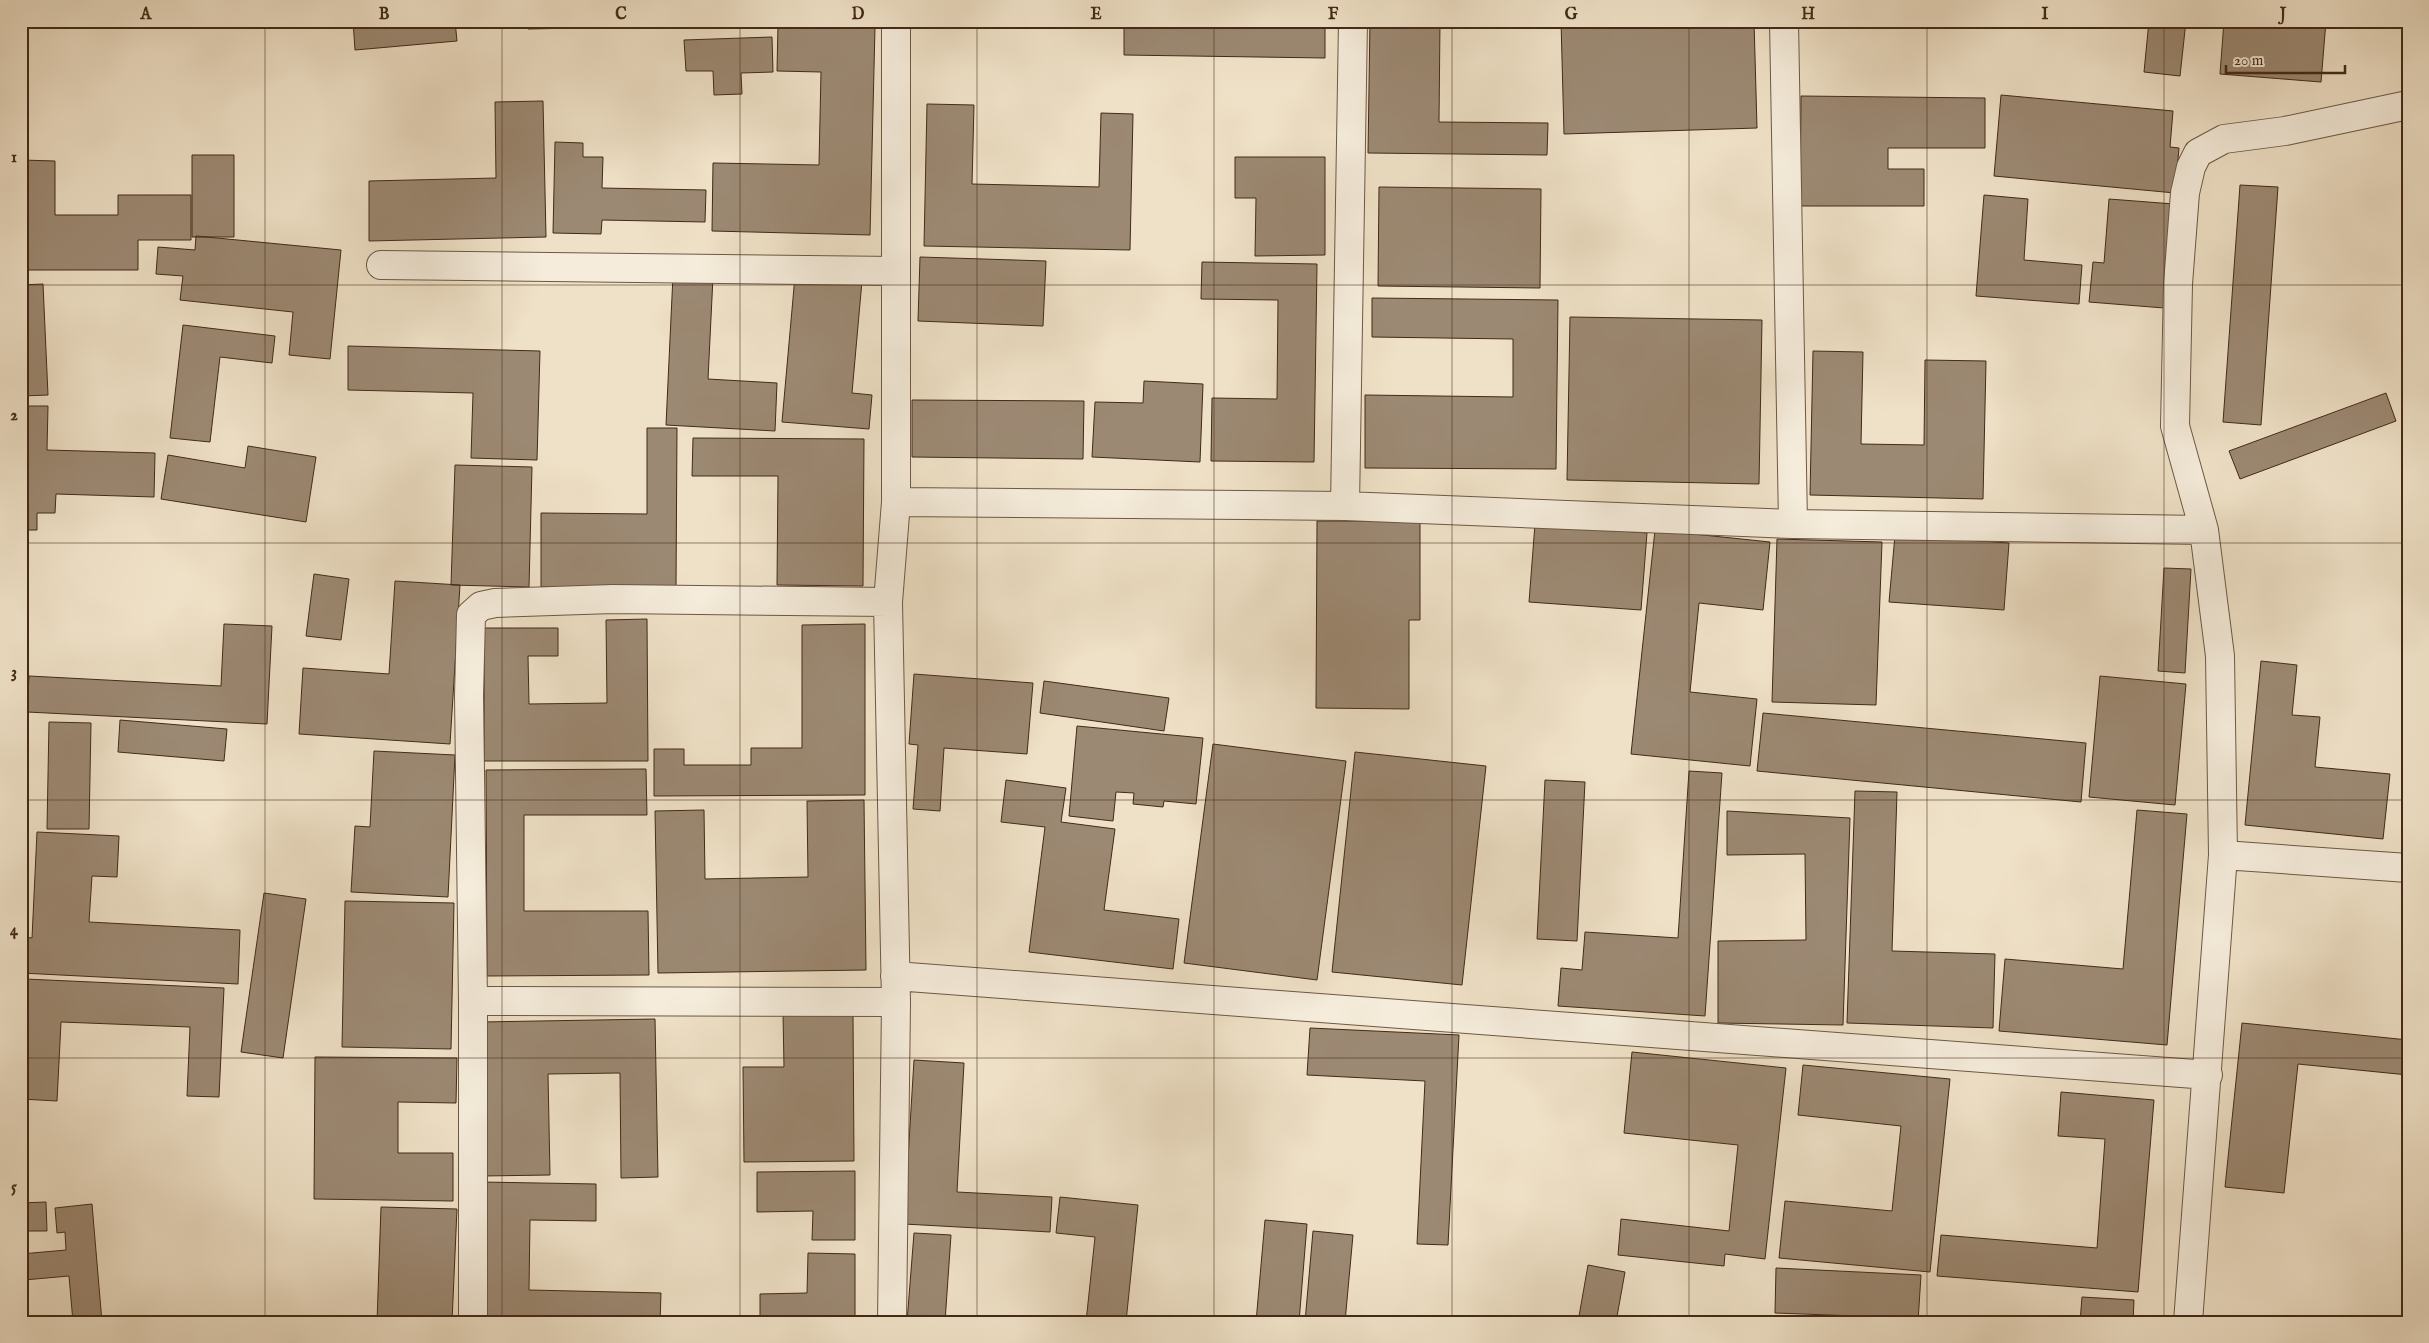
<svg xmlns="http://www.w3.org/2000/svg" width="2429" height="1343" font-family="'IM FELL English',serif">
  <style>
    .building { fill: #9c8973; stroke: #422a18 }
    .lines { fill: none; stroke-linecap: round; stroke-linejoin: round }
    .minor-casing { stroke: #6d5844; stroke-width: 30 }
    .minor { stroke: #f5ecdb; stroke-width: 28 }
    .grid { fill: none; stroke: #422a18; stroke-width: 1; stroke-opacity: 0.55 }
    .neatline { fill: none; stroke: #422a18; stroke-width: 2 }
    .grid-label { font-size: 16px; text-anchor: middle; font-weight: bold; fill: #422a18 }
  </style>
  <rect width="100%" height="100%" fill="#efe1c7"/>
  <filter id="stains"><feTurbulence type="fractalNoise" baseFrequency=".004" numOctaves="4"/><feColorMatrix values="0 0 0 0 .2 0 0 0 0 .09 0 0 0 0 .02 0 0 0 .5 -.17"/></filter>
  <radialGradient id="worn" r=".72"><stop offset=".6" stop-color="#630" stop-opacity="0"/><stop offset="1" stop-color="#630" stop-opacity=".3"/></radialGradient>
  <path class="building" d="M353 21H455L457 41 355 50Z
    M527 21H685V26L528 29Z
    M704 21H868V23Z
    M1124 21H1325V58L1124 55Z
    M1370 21H1440L1439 122 1548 123 1547 155 1368 153Z
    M1561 21H1754L1757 128 1564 134Z
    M2149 21H2186L2180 76 2144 72Z
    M2224 21H2326L2321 82 2220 74Z
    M778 25 875 27 870 235 712 231 713 163 819 165 821 72 777 71Z
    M772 37 773 72 741 73 742 94 714 95 713 71H686L684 40Z
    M2001 95 2173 111 2170 147 2179 148 2175 193 1994 176Z
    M1801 96 1985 98V148H1888V169H1924V206H1800Z
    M543 101 546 237 369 241V181L496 178 495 102Z
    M927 104 974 105 972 184 1099 187 1101 113 1133 114 1130 250 924 246Z
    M555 142 583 143V157H603L602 188 706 190 705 222 602 220 601 234 553 233Z
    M192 155H234V237H192Z
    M1235 157H1325V255L1255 256 1256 198H1235Z
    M21 160 55 161V215H118V195H191V240H138V270H21Z
    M2240 185 2278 187 2261 425 2223 422Z
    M1379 187 1541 189 1540 288 1378 286Z
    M1984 195 2028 199 2024 260 2082 265 2079 304 1976 296Z
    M2109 199 2174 204 2164 308 2089 302 2093 262 2104 263Z
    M196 236 341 250 330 359 289 355 293 312 180 300 183 276 156 274 158 247 195 250Z
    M920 257 1046 261 1043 326 918 321Z
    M1202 262 1317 264 1314 462 1211 461 1212 398 1277 399 1278 300 1201 299Z
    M673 275 713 277 708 379 777 383 775 431 666 425Z
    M795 276 862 281 852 393 872 395 869 429 782 422Z
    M43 284 48 395 21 396V285Z
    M1372 298 1558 300 1556 469 1365 468V395L1513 397V339L1372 337Z
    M1570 317 1762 320 1759 484 1567 480Z
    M183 325 275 336 272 363 220 357 210 442 170 438Z
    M348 346 540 351 537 460 471 458 473 393 348 390Z
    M1813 351 1863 352 1861 444 1924 445 1925 360 1986 361 1983 499 1810 495Z
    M1144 381 1203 384 1200 462 1092 457 1095 402 1143 403Z
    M2386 393 2396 421 2240 479 2229 451Z
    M912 400 1084 401 1083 459 912 457Z
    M21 406H48L47 450 155 453 154 497 56 494 55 513H37V530H21Z
    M647 428H677L676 588 541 587V513L647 514Z
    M693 438 864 439 863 586 777 585 778 476H692Z
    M248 446 316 457 306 522 161 499 168 455 245 468Z
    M455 465 532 467 529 587 451 585Z
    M1317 521H1420V620H1409V709L1316 708Z
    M1535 524 1647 533 1641 610 1529 602Z
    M1655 530 1770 542 1763 610 1699 603 1690 692 1757 699 1750 766 1631 754Z
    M1895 535 2009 543 2004 610 1889 602Z
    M1777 539 1882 542 1876 705 1772 702Z
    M2164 568 2191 569 2185 673 2158 671Z
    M314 574 349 579 341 640 306 636Z
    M395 581 460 585 450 744 299 734 303 668 389 674Z
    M647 619 648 761H484V628H558V656H528L529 704 607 703 606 620Z
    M224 624 272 626 267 724 27 712 29 676 221 686Z
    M865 624V795L654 796V749H684V765H751V748H802V625Z
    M2261 661 2297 665 2292 715 2320 717 2315 767 2390 774 2383 839 2245 825Z
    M914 674 1033 683 1027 754 944 748 940 811 913 809 918 745 909 744Z
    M2100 676 2186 684 2175 805 2089 797Z
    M1044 681 1169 698 1164 731 1040 713Z
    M1763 713 2086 743 2081 802 1757 771Z
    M120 720 227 729 224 761 118 752Z
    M49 722 91 723 89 829H47Z
    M1077 726 1203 738 1196 804 1164 801 1163 807 1133 804 1134 793 1116 792 1113 821 1069 816Z
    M1213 744 1346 761 1317 980 1184 963Z
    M374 751 455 755 448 897 351 892 355 826 370 827Z
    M1355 752 1486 766 1462 985 1332 972Z
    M646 769 647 815H524V911H648L649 975 487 976 486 770Z
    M1689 771 1722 773 1705 1016 1558 1006 1561 968 1582 970 1585 932 1678 938Z
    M1006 780 1066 788 1061 822 1115 829 1104 910 1179 919 1173 969 1029 952 1045 827 1001 822Z
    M1545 780 1585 782 1577 941 1537 939Z
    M1855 791 1897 792 1892 951 1995 954 1993 1028 1847 1023Z
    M864 800 866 970 658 973 655 811 704 810 705 879 808 877 807 801Z
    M2137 810 2187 814 2167 1045 1999 1031 2005 959 2123 969Z
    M1727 811 1850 818 1843 1025 1718 1023V941L1806 940 1805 854 1727 855Z
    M37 832 119 836 117 877 92 876 89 922 240 930 238 984 21 973 23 937 32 938Z
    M264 893 306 899 283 1058 241 1052Z
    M345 901 454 903 451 1049 342 1047Z
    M25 979 224 988 219 1097 187 1096 190 1027 61 1022 57 1101 21 1099Z
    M783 1013H853L854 1161 744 1162 743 1067H784Z
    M655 1019 658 1177 621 1178 620 1073 548 1074 550 1175 483 1176 481 1022Z
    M2242 1023 2408 1040V1075L2298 1064 2284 1193 2225 1187Z
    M1310 1028 1459 1035 1448 1245 1417 1244 1425 1081 1307 1075Z
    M1632 1052 1786 1068 1765 1259 1725 1254 1724 1266 1618 1255 1621 1219 1729 1231 1738 1145 1624 1133Z
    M315 1057 457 1058 456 1103 398 1102V1153H453V1201L314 1199Z
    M914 1060 964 1063 957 1192 1052 1197 1050 1232 904 1224Z
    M1803 1065 1950 1079 1930 1272 1779 1258 1785 1201 1892 1211 1901 1126 1798 1115Z
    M2061 1092 2154 1100 2138 1292 1937 1276 1941 1235 2097 1248 2105 1139 2058 1136Z
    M855 1171V1240H812L813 1211 757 1212V1172Z
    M481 1182 596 1184V1221L530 1220 529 1290 661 1293 660 1322H478Z
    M1060 1197 1138 1205 1126 1322H1086L1095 1237 1056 1233Z
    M46 1202 47 1231H21V1203Z
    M92 1204 102 1322H73L69 1276 24 1280 21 1254 66 1250 65 1232 57 1233 55 1208Z
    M381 1207 457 1209 452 1322H377Z
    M1265 1220 1307 1224 1299 1322H1256Z
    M1313 1231 1353 1235 1345 1322H1305Z
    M914 1233 951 1235 945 1322H907Z
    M808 1253 855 1254V1322H760V1294L807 1293Z
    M1588 1265 1625 1272 1616 1322H1578Z
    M1776 1268 1921 1275 1918 1322H1857V1316L1775 1313Z
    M2082 1297 2134 1300 2133 1322H2080Z"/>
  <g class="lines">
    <defs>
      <path id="minor" d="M1784 21 1793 524
        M381 265 895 271
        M896 502 1345 506 1793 524 2204 530
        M1345 506 1353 21
        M2223 855 2408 868
        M895 976 2208 1075
        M473 1001 896 1002
        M473 1322V1001L469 696 471 615 481 606 495 603 613 599 888 602
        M892 1322 896 1002 888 602 896 502V21
        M2188 1322 2223 855 2220 656 2204 530 2175 426 2178 284 2185 193 2191 167 2198 153 2224 139 2285 131 2408 105"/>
    </defs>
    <use href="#minor" class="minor-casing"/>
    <use href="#minor" class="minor"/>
  </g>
  <path class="grid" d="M265 21V1322M502 21V1322M740 21V1322M977 21V1322M1214 21V1322M1452 21V1322M1689 21V1322M1927 21V1322M2164 21V1322M21 285H2408M21 543H2408M21 800H2408M21 1058H2408"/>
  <rect width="2429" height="1343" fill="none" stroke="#efe1c7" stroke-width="55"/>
  <path d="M2226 65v8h119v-8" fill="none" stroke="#422a18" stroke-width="2.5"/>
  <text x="2234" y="65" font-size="15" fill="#422a18" stroke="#f5ecdb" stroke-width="4" paint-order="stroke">20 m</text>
  <rect x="28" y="28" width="2374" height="1288" class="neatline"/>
  <g class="grid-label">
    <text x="146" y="19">A</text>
    <text x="384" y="19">B</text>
    <text x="621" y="19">C</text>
    <text x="858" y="19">D</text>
    <text x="1096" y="19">E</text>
    <text x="1333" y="19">F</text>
    <text x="1571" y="19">G</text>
    <text x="1808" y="19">H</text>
    <text x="2045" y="19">I</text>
    <text x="2283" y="19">J</text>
    <text x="14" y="162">1</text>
    <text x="14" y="420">2</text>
    <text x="14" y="677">3</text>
    <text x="14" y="935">4</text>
    <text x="14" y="1192">5</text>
  </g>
  <rect width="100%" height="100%" filter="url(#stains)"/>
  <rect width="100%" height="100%" fill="url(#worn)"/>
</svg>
